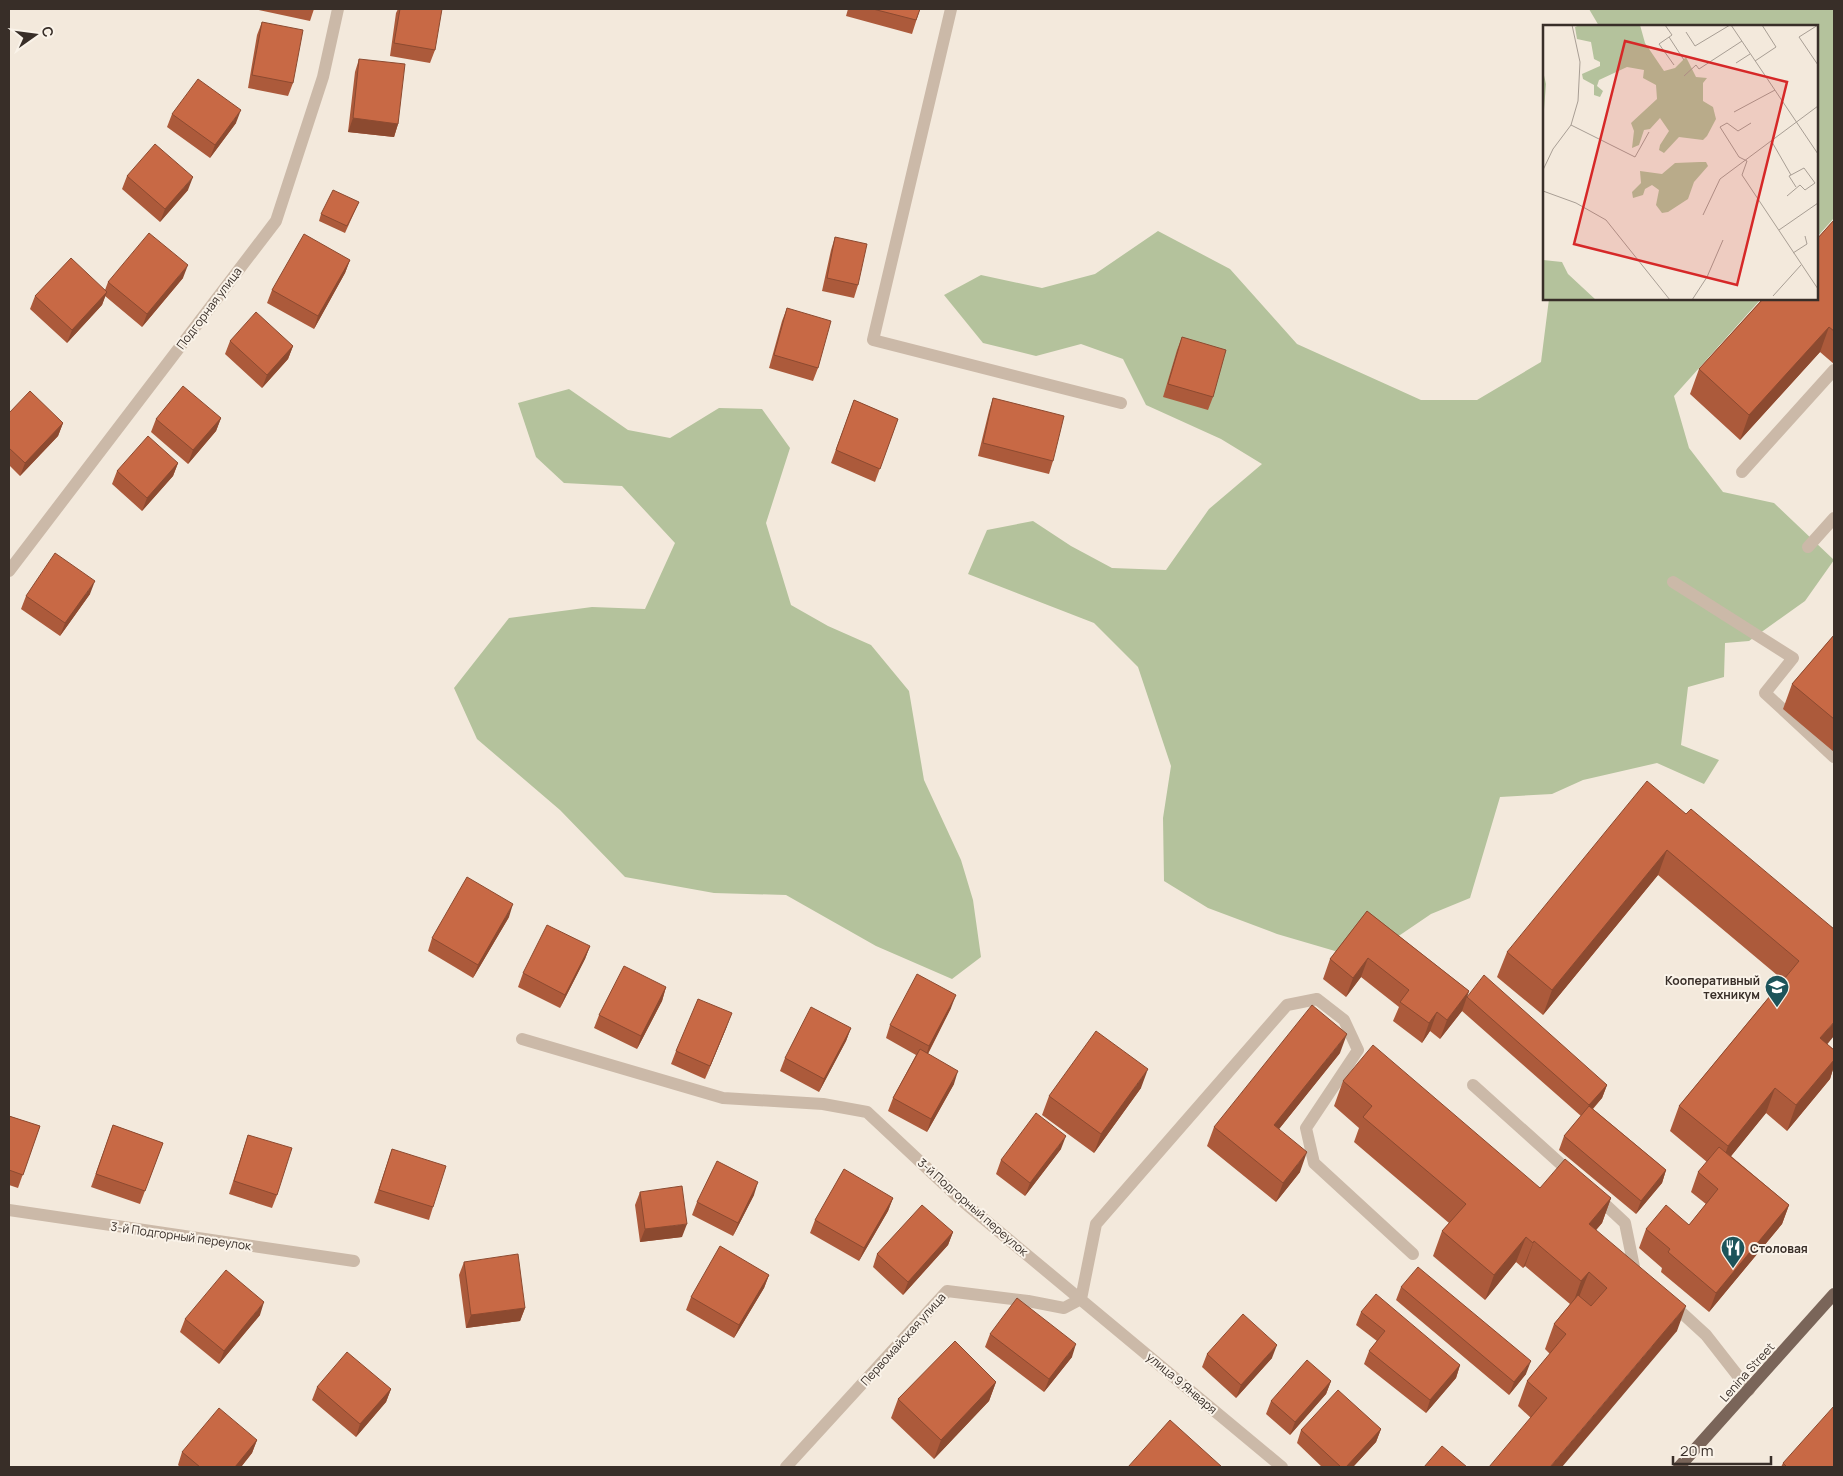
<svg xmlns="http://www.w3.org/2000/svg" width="1843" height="1476" font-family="Manrope,sans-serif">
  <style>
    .green { fill: #b4c29c }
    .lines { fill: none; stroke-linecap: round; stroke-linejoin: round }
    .minor { stroke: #cbb9a8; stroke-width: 12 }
    .major { stroke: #7a6559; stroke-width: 12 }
    .wall { fill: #ac5a3b }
    .shaded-wall { fill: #8c4a30 }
    .building { fill: #c86945; stroke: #8c4a30 }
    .labels { text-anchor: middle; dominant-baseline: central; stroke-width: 4; stroke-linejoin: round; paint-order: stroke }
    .street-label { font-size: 12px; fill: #382e28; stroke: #faf3e9 }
    .poi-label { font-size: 12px; font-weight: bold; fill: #382e28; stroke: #faf3e9; text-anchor: end }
    .inset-road { fill: none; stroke: #a89e94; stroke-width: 1 }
    .view { fill: #d62828; fill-opacity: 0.15; stroke: #d62828; stroke-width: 2.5 }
    .inset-edge { fill: none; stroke: #382e28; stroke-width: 2.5 }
  </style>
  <rect width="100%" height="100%" fill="#f3e9dc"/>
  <path class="green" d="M1589 9H1834V218L1817 237V26H1599Z
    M1158 231 1230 269 1297 344 1421 400H1477L1541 362 1549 299H1761L1674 396 1689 448 1723 492 1774 503 1834 560 1805 601 1749 641 1725 643 1724 677 1688 687 1681 745 1719 760 1704 784 1657 763 1583 780 1552 794 1500 797 1470 898 1431 914 1378 950 1335 951 1277 934 1208 908 1164 881 1163 818 1171 766 1138 667 1094 623 968 574 987 530 1033 521 1071 546 1112 568 1166 570 1209 509 1262 464 1221 439 1146 405 1123 359 1081 344 1036 356 983 343 944 295 981 275 1042 288 1095 274Z
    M569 389 628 430 670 438 719 408 762 409 790 448 766 523 791 605 828 626 871 645 909 691 924 780 961 860 973 900 981 957 952 979 876 946 786 895 714 893 625 877 560 810 477 739 454 688 509 618 592 607 645 609 675 543 622 486 564 483 536 457 518 403Z"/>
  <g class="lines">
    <path class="minor" d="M951 9 873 340 1121 403
      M1742 472 1834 370
      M1808 547 1834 518
      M9 571 276 221 323 77 338 9
      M1673 582 1793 658 1765 693 1834 757
      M522 1039 723 1098 823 1104 867 1112 961 1200 1282 1467
      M1473 1085 1573 1175
      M1595 1195 1625 1223 1635 1272 1640 1276
      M9 1210 354 1261
      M1081 1299 1096 1224 1287 1005 1317 999 1344 1020 1358 1050 1306 1128 1314 1163 1413 1254
      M1670 1302 1706 1335 1749 1390
      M786 1467 947 1291 1028 1301 1064 1308 1081 1299"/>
    <path class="major" d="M1679 1467 1834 1294"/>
  </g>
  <path class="wall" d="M254 9H314L310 21Z
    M398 9H400L435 50 430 63 390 56 396 13Z
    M848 9H920L912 34 846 16Z
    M262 22 293 83 288 96 248 88 257 35Z
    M359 59 398 124 394 137 348 132 355 72Z
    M172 114 236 123 210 158 167 127Z
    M127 176 188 190 160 222 122 189Z
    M359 202 345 233 319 221 321 214Z
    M1834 220V364L1820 352 1740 440 1690 394 1699 369Z
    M835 237 858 285 854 298 822 291 831 250Z
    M350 260 345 273 314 329 267 303 272 290Z
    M183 278 142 327 105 296 102 305 67 343 30 309 35 296 105 290 108 282Z
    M787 308 818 368 813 381 769 368 782 321Z
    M1182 337 1213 397 1208 410 1163 397 1177 350Z
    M230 341 293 346 288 359 262 388 225 354Z
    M993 398 1053 461 1049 474 978 456 989 411Z
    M854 400 898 419 875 482 831 463Z
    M9 413 63 423 58 436 20 476 9 465Z
    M221 418 216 431 188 464 151 432 156 419Z
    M178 463 173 476 142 511 112 484 117 471Z
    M90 594 60 636 21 609 26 596Z
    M1834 635V752L1783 709 1792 684Z
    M1686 814 1834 929 1827 1044 1834 1050V1066L1830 1079 1787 1131 1766 1113 1731 1156 1789 1205 1782 1224 1709 1312 1661 1272 1662 1268 1639 1248 1646 1229 1689 1225 1706 1204 1691 1192 1698 1172 1707 1162 1670 1131 1679 1106 1783 980 1658 875 1543 1015 1497 977 1507 952Z
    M1367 911 1469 991 1467 997 1607 1085 1602 1098 1593 1109 1666 1170 1662 1183 1636 1214 1559 1150 1564 1136 1581 1116 1462 1011 1440 1039 1430 1031 1422 1043 1393 1021 1399 1007 1361 977 1346 997 1323 979 1330 959Z
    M509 917 473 978 428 951 432 938Z
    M590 946 585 959 560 1008 518 987 523 973Z
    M666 987 662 1001 637 1049 594 1028 599 1015Z
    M951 1008 928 1054 954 1084 927 1132 888 1111 893 1098 916 1055 886 1038 890 1025Z
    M727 1026 705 1079 671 1064 676 1051Z
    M851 1028 846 1041 819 1092 780 1071 785 1058Z
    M1340 1053 1279 1129 1300 1172 1276 1202 1207 1146 1214 1127Z
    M1343 1081 1540 1188 1611 1198 1602 1223 1596 1230 1677 1331 1531 1418 1518 1406 1527 1381 1550 1354 1545 1349 1554 1324 1570 1304 1525 1266 1523 1268 1516 1262 1485 1300 1433 1256 1442 1231 1449 1223 1354 1142 1359 1128 1334 1106Z
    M1141 1088 1094 1153 1042 1115 1049 1096Z
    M9 1116 40 1126 18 1188 9 1185Z
    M113 1125 163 1143 140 1204 91 1187Z
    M248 1135 277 1195 272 1208 229 1194Z
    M392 1149 433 1207 429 1220 374 1203Z
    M1061 1149 1025 1196 996 1174 1001 1160Z
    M640 1192 682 1237 640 1242 635 1205Z
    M754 1195 733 1236 692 1215 697 1202Z
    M893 1198 888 1211 859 1261 810 1233 815 1220Z
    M953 1232 948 1245 903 1295 873 1267 877 1254Z
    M464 1262 525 1308 520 1321 466 1328 459 1275Z
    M769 1275 764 1288 734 1338 686 1310 691 1297Z
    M1401 1287 1526 1374 1509 1395 1396 1300Z
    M1361 1312 1460 1365 1456 1378 1426 1413 1364 1364 1369 1351 1377 1341 1356 1325Z
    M260 1315 219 1364 180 1332 185 1319Z
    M990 1334 1072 1357 1044 1392 985 1347Z
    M1207 1354 1272 1358 1236 1398 1202 1367Z
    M1331 1381 1326 1394 1290 1435 1266 1414 1271 1401Z
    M996 1382 989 1401 934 1459 891 1418 898 1399Z
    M317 1387 391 1389 386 1402 356 1437 312 1400Z
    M1381 1429 1376 1442 1353 1467H1322L1297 1443 1301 1430Z
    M257 1440 252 1453 241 1467H180L178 1465 182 1452Z
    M1783 1463 1834 1467H1781Z"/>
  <path class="shaded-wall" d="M241 110 236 123 210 158 215 145Z
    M353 118 398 124 394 137 348 132Z
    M193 177 188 190 160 222 165 209Z
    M350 260 345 273 314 329 318 316Z
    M188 265 183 278 142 327 147 314Z
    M107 292 102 305 67 343 72 330Z
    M1829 327 1820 352 1740 440 1749 415Z
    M293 346 288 359 262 388 267 375Z
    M221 418 216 431 188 464 193 450Z
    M63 423 58 436 20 476 25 463Z
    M178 463 173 476 142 511 147 498Z
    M95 581 90 594 60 636 65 623Z
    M1667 850 1658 875 1543 1015 1552 990Z
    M513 904 509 917 473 978 478 965Z
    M590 946 585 959 560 1008 565 995Z
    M1368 958 1361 977 1346 997 1353 978Z
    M666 987 662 1001 637 1049 641 1036Z
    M1469 991 1462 1011 1440 1039 1447 1020Z
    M956 995 951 1008 925 1059 929 1046Z
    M1437 1012 1430 1031 1422 1043 1429 1023Z
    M732 1013 727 1026 705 1079 710 1066Z
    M1834 1022V1036L1811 1064 1820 1038Z
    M851 1028 846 1041 819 1092 824 1079Z
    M1347 1034 1340 1053 1267 1144 1274 1125Z
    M1834 1060V1066L1830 1079 1787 1131 1796 1105Z
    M1148 1069 1141 1088 1094 1153 1101 1134Z
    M958 1071 954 1084 927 1132 931 1119Z
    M1607 1085 1602 1098 1584 1118 1589 1105Z
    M1775 1088 1766 1113 1719 1171 1728 1146Z
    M1066 1136 1061 1149 1025 1196 1030 1183Z
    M1307 1152 1300 1172 1276 1202 1283 1183Z
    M1666 1170 1662 1183 1636 1214 1641 1201Z
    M758 1182 754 1195 733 1236 738 1223Z
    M893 1198 888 1211 859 1261 864 1248Z
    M1611 1198 1602 1223 1580 1249 1589 1224Z
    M1789 1205 1782 1224 1709 1312 1716 1293Z
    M687 1224 682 1237 640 1242 645 1229Z
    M953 1232 948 1245 903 1295 908 1282Z
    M1526 1237 1516 1262 1485 1300 1494 1275Z
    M1534 1241 1525 1266 1523 1268 1533 1243Z
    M1589 1272 1579 1297 1572 1306 1581 1281Z
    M769 1275 764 1288 734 1338 739 1325Z
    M264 1302 260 1315 219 1364 224 1351Z
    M1686 1306 1677 1331 1562 1467H1550Z
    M525 1308 520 1321 466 1328 471 1315Z
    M1076 1344 1072 1357 1044 1392 1049 1379Z
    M1277 1345 1272 1358 1236 1398 1241 1385Z
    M1531 1361 1526 1374 1509 1395 1514 1382Z
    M1460 1365 1456 1378 1426 1413 1430 1400Z
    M1331 1381 1326 1394 1290 1435 1295 1422Z
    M996 1382 989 1401 934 1459 941 1440Z
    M391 1389 386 1402 356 1437 360 1424Z
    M1381 1429 1376 1442 1353 1467H1346Z
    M257 1440 252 1453 241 1467H235Z"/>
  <path class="building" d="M400 9H442L435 50 394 43Z
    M873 9H920L916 20Z
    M262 22 303 30 293 83 252 75Z
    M359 59 405 64 398 124 353 118Z
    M198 79 241 110 215 145 172 114Z
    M155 144 193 177 165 209 127 176Z
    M333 190 359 202 347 226 321 214Z
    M1834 220V331L1829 327 1749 415 1699 369 1763 299H1817V239Z
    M149 233 188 265 147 314 108 282Z
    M304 234 350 260 318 316 272 290Z
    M835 237 867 244 858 285 827 278Z
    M71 258 107 292 72 330 35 296Z
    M787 308 831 321 818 368 774 355Z
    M256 312 293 346 267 375 230 341Z
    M1182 337 1226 350 1213 397 1168 384Z
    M183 386 221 418 193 450 156 419Z
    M30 391 63 423 25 463 9 448V413Z
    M993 398 1064 416 1053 461 983 443Z
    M854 400 898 419 880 469 836 450Z
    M148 436 178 463 147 498 117 471Z
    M55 553 95 581 65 623 26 596Z
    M1834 635V719L1792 684Z
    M1647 781 1686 814 1691 809 1834 929V1022L1820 1038 1834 1050V1060L1796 1105 1775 1088 1728 1146 1679 1106 1799 961 1667 850 1552 990 1507 952Z
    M467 877 513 904 478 965 432 938Z
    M1367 911 1469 991 1447 1020 1437 1012 1429 1023 1400 1002 1409 990 1368 958 1353 978 1330 959Z
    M547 925 590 946 565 995 523 973Z
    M624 966 666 987 641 1036 599 1015Z
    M917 974 956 995 929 1046 890 1025Z
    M1484 975 1607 1085 1589 1105 1467 997Z
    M698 999 732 1013 710 1066 676 1051Z
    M1312 1005 1347 1034 1274 1125 1307 1152 1283 1183 1214 1127Z
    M811 1007 851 1028 824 1079 785 1058Z
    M1096 1031 1148 1069 1101 1134 1049 1096Z
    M1373 1045 1540 1188 1565 1159 1611 1198 1589 1224 1686 1306 1550 1467H1489L1547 1398 1527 1381 1566 1334 1554 1324 1578 1295 1591 1306 1607 1288 1589 1272 1581 1281 1534 1241 1533 1243 1526 1237 1494 1275 1442 1231 1466 1204 1363 1117 1372 1106 1343 1081Z
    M920 1049 958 1071 931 1119 893 1098Z
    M1589 1106 1666 1170 1641 1201 1564 1136Z
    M1036 1113 1066 1136 1030 1183 1001 1160Z
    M9 1116 40 1126 23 1175 9 1170Z
    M113 1125 163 1143 145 1191 96 1174Z
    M248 1135 292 1148 277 1195 234 1181Z
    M1719 1147 1789 1205 1716 1293 1668 1252 1670 1249 1646 1229 1666 1205 1689 1225 1718 1189 1698 1172Z
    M392 1149 446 1166 433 1207 379 1190Z
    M717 1161 758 1182 738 1223 697 1202Z
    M844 1169 893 1198 864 1248 815 1220Z
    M682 1186 687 1224 645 1229 640 1192Z
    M922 1205 953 1232 908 1282 877 1254Z
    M720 1246 769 1275 739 1325 691 1297Z
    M518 1254 525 1308 471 1315 464 1262Z
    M1418 1267 1531 1361 1514 1382 1401 1287Z
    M226 1270 264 1302 224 1351 185 1319Z
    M1376 1294 1460 1365 1430 1400 1369 1351 1385 1331 1361 1312Z
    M1017 1298 1076 1344 1049 1379 990 1334Z
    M1243 1314 1277 1345 1241 1385 1207 1354Z
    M955 1341 996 1382 941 1440 898 1399Z
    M347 1352 391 1389 360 1424 317 1387Z
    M1307 1360 1331 1381 1295 1422 1271 1401Z
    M1338 1390 1381 1429 1346 1467H1341L1301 1430Z
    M1834 1406V1467H1787L1783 1463Z
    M219 1408 257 1440 235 1467H200L182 1452Z
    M1170 1420 1222 1467H1128Z
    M1442 1446 1467 1467H1424Z"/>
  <defs>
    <symbol id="university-pin" viewBox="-11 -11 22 30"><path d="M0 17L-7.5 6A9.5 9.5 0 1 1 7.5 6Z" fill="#1d545a" stroke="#faf3e9"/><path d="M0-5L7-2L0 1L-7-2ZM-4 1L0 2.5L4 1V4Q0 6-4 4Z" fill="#fff"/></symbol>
    <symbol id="restaurant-pin" viewBox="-11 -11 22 30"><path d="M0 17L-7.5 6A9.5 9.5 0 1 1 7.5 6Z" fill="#1d545a" stroke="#faf3e9"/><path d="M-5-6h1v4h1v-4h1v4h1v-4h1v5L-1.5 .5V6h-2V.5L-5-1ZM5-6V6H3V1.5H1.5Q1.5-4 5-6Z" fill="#fff"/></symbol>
  </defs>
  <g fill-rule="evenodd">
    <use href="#university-pin" x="1763" y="973" width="28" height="38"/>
    <use href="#restaurant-pin" x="1719" y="1234" width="28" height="38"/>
  </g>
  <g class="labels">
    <g class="street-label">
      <text transform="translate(209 308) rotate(-53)">Подгорная улица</text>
      <text transform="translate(973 1207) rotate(41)">3-й Подгорный переулок</text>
      <text transform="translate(181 1236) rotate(8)">3-й Подгорный переулок</text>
      <text transform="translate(903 1339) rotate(-48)">Первомайская улица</text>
      <text transform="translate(1747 1372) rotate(-48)">Lenina Street</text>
      <text transform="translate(1182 1383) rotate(40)">улица 9 Января</text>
    </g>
    <g class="poi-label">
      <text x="1760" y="980">Кооперативный<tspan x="1760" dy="14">техникум</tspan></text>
      <text x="1750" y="1248" text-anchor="start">Столовая</text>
    </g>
  </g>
  <g transform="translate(1543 25)">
    <rect width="275" height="275" fill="#f3e9dc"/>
    <path d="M37 0H97L102 18 121 46 132 43 143 32 153 52 164 53 160 58V76L170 82 173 94 164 111 160 115 136 112 121 128 116 125 117 120 126 106 117 93 107 104 101 105 96 120 89 123 91 106 88 98 114 74 113 60 100 53 101 45 84 42 56 55 54 61 60 66 57 72 51 70V60L40 54 39 49 57 41V37L51 34 48 17 34 14 32 2ZM0 46 3 59 0 97ZM157 137H163L165 141 151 157 145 174 125 187 119 188 113 180 116 165 109 160 102 164 100 170 90 173 89 167 98 158 97 146 119 149 132 138ZM0 235 19 237 25 249 53 275H0Z" fill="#b4c29c"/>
    <path class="inset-road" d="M122 0 129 10 116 19 131 40M188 0 275 129M275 0 256 12 275 40M143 7 152 21 187 0M126 12 141 35M212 36 233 22 219 0M193 38 207 29M141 51 153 40 156 44 199 16M191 87 232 65M28 100 92 132 106 107M229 117 248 150 261 143 272 158 262 165 257 160 244 171M204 136 199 150 275 264M204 136 196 132 177 102 184 98 195 106 208 98M0 145 10 124 28 100 35 76 37 37 29 0M248 150 246 151 253 162M0 166 33 178 63 195 127 275M160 190 177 154 275 81M236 205 275 178M250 228 264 219 262 211M230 271 258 240M149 275 164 252 180 215"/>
    <path class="view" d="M82 16 244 57 194 260 31 219Z"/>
    <rect width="275" height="275" class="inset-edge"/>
  </g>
  <rect width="1843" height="1476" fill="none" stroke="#382e28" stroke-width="20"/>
  <g transform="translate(35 35) rotate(76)" stroke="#faf3e9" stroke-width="4" paint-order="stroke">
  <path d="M0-4L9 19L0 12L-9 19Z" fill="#382e28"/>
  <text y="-8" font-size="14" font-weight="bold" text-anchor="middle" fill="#382e28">С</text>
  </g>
  <path d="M1673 1456v8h98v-8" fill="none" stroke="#382e28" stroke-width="2.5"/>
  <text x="1680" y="1456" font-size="15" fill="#382e28" stroke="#faf3e9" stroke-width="4" paint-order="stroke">20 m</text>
</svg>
